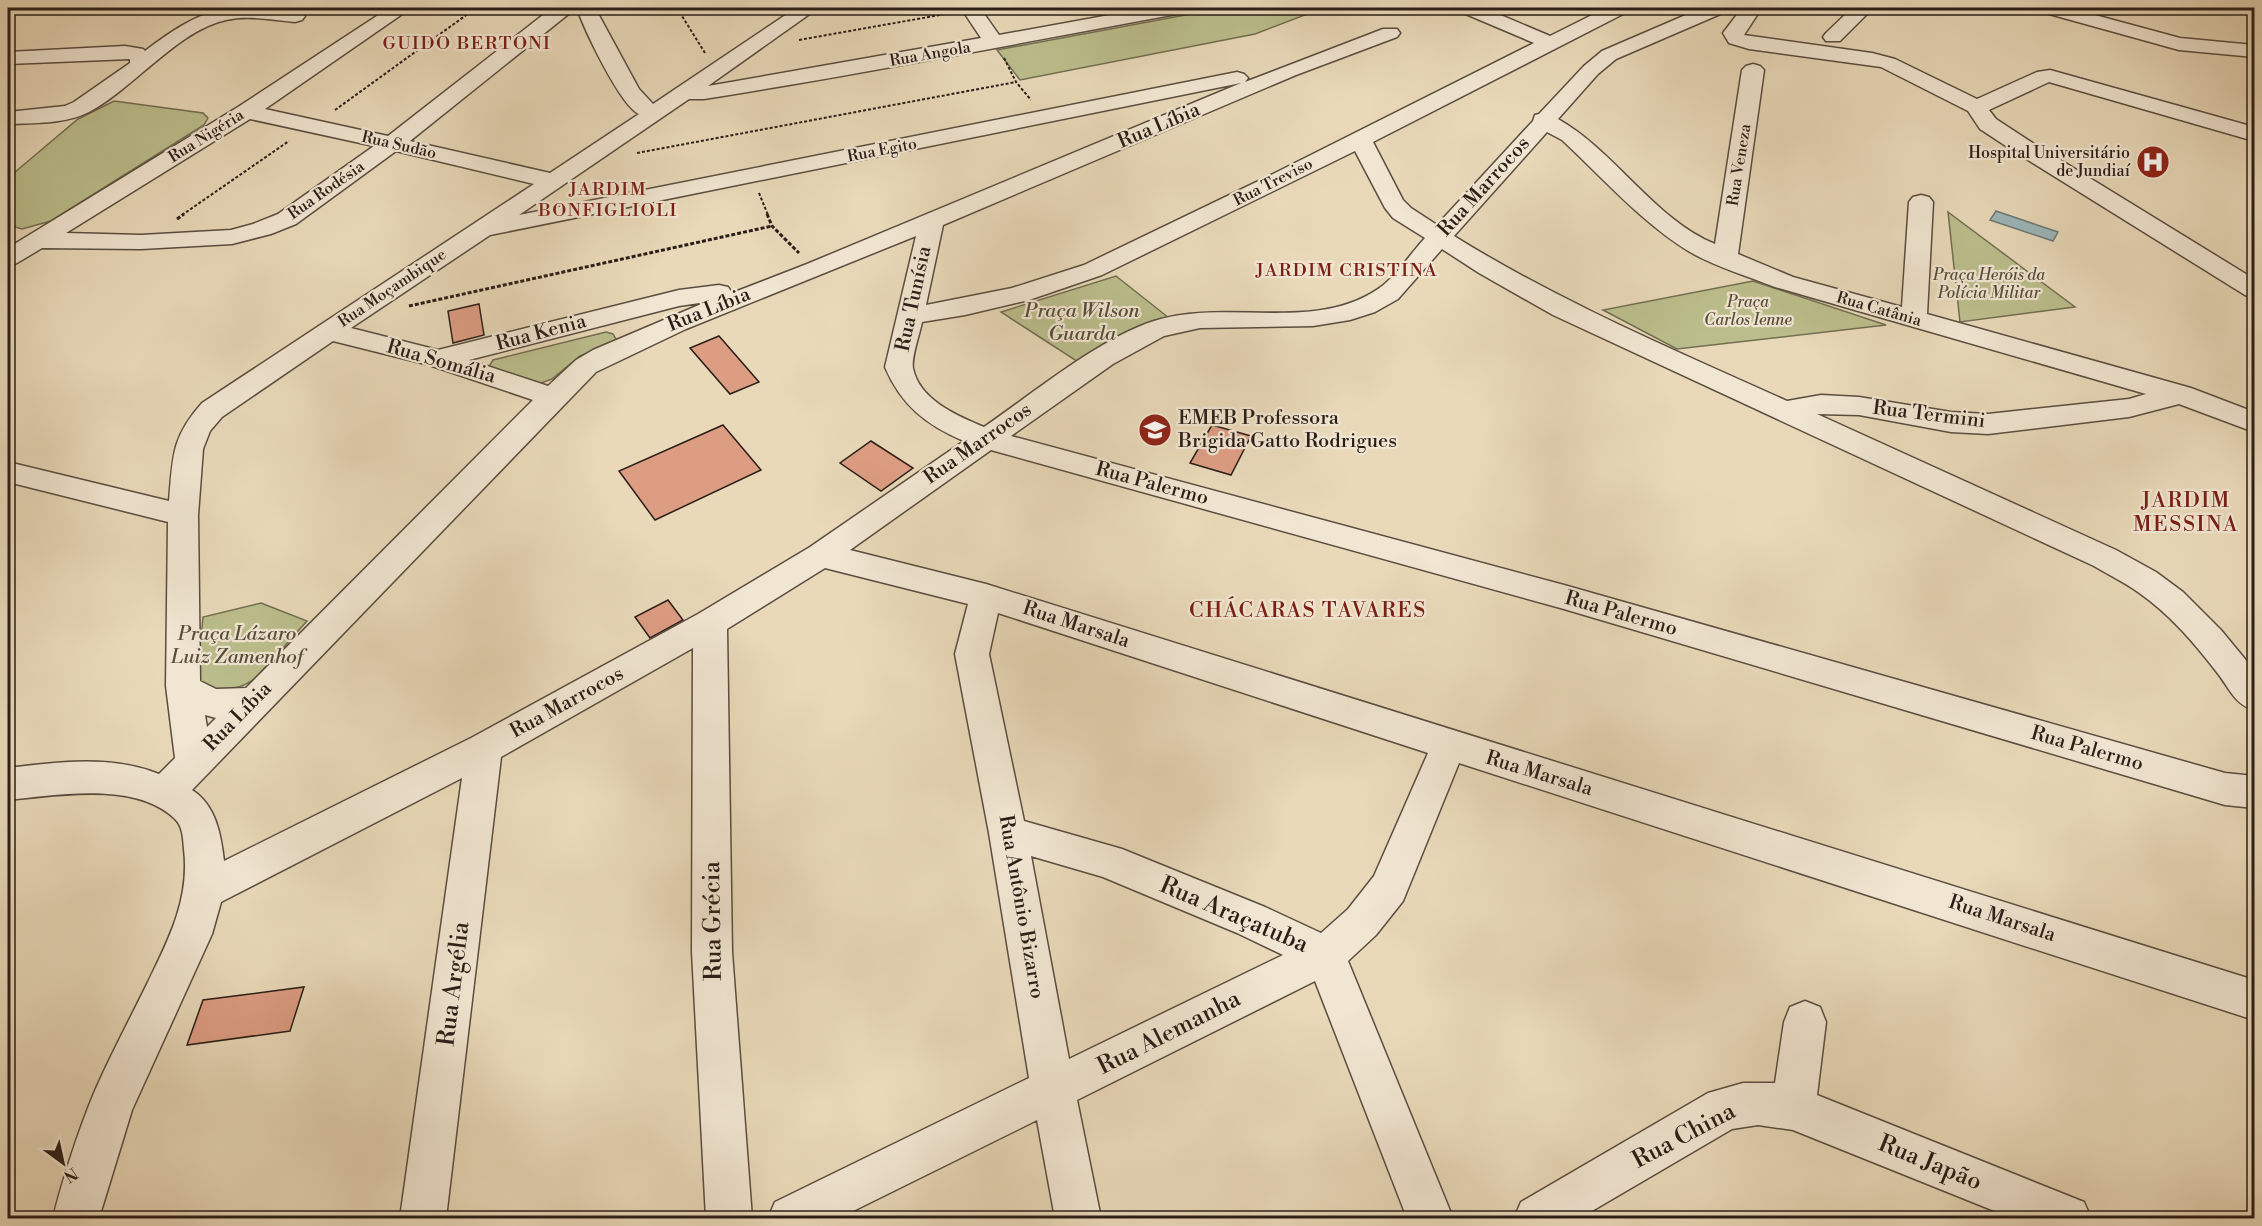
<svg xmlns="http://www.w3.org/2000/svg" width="2262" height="1226" font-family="'Libre Bodoni',serif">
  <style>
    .green { fill: #bbbe8c; stroke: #726e52; stroke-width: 1.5 }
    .water { fill: #9cb7ba; stroke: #6e7a79; stroke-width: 1.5 }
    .building { fill: #dd9d83; stroke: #2a1e18; stroke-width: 1.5 }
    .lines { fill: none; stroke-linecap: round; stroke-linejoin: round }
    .minor-casing { stroke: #5a4d40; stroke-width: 3 }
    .path-far1 { stroke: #2a1e18; stroke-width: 2; stroke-dasharray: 3 2; stroke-linecap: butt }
    .path { stroke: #2a1e18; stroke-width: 3; stroke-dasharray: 4 2; stroke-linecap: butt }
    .minor { fill: #f1e6d2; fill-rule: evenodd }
    .labels { text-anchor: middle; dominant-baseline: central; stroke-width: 4.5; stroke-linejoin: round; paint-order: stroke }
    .far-street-label { font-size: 16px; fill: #2a1e18; stroke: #f1e6d2 }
    .far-poi-label { font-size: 16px; fill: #2a1e18; stroke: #f1e6d2; text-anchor: end }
    .far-park-label { font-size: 16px; font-style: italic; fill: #564e3b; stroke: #f1e6d2 }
    .far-neighbourhood-label { font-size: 18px; letter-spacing: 1.5px; fill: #7a1f14; stroke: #f1e6d2 }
    .street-label { font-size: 20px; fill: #2a1e18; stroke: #f1e6d2 }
    .park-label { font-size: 20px; font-style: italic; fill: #564e3b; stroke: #f1e6d2 }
    .poi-label { font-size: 20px; fill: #2a1e18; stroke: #f1e6d2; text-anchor: start }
    .neighbourhood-label { font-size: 21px; letter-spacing: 1.5px; fill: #7a1f14; stroke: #f1e6d2 }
    .near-street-label { font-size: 24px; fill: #2a1e18; stroke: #f1e6d2 }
  </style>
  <rect width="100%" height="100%" fill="#e9d9b9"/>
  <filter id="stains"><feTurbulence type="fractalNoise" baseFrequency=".00333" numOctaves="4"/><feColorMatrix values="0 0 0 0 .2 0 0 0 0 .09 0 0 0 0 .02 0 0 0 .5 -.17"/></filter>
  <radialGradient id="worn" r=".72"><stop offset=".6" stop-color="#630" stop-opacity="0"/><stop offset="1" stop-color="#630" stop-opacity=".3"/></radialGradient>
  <path class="green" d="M1223 8H1323L1255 34 1020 80 997 50Z
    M114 101 203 113 208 118 204 125 51 221 22 229 8 225V178L78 119Z
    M1948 212 2075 307 1960 322Z
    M1116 276 1169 318 1078 362 1001 312Z
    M1753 281 1886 325 1677 349 1603 310Z
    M606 332 613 334 617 341 580 356 552 379 541 383H536L488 368 493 360Z
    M261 603 307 621 256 678C237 691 226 690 204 690L197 678 203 617Z"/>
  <path class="water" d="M1996 211 2058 232 2053 241 1990 220Z"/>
  <path class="building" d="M479 304 484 335 453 343 448 311Z
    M719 336 759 382 730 394 690 348Z
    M723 425 761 470 655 520 619 471Z
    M1212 425 1251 436 1231 475 1190 463Z
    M871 441 913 468 881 491 840 463Z
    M668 600 683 620 650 638 635 617Z
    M304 987 290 1031 187 1045 203 1000Z"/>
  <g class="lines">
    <defs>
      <path id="minor" d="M224 8H271L302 12 305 16 302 20 295 22C272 20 249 15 226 20 178 30 133 89 89 112 66 124 33 123 8 124V112L65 106 74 102 130 63V59L8 64V52L125 46 143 49 145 51C170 32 193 16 224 8Z
        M389 8H411L265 109 388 136 552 8H573L571 12 410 141 550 173 639 114C620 105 584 29 577 8H595L639 89 653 104 796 8H818L708 86 981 38 961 8H980L999 35 1148 8H1187L1184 12 1177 14C1019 43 863 74 704 99H689L519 215 1237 72 1244 74 1248 78 1245 82 1383 29H1397L1400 33 1397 37 1296 75 943 225 926 305 1012 288 1084 265 1275 173 1534 43 1461 12 1459 8H1484L1550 36 1606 8H1629L1627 12 1373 142 1403 200 1411 208 1437 225 1533 121 1535 115 1539 114 1584 66 1602 51 1702 8H1727L1725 12 1616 59 1598 74 1558 119C1615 151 1655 220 1715 244L1742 70 1746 66 1753 64 1760 66 1764 70 1738 254 1793 277 1902 307 1909 202 1913 197 1921 195 1929 197 1933 202 1927 314 2191 388 2254 412V432L2179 404 2129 417 1988 434 1951 432 1859 415 1817 414 2116 550 2156 572 2183 592 2221 630 2254 670V710C2236 705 2230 690 2219 675 2196 645 2170 614 2138 592 2124 582 2109 575 2094 566L1553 315 1479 273 1442 249 1398 299 1375 312 1350 320 1313 326 1200 328 1164 336 1113 364 1011 436 1564 585 2225 773 2254 776V808L2225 805 1564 609 991 450 850 550 986 584 2254 980V1020L1459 763 1403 901 1376 935 1348 961 1453 1218H1407L1315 981 1077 1100 1101 1218H1055L1037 1120 839 1218H768L775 1202 1029 1078 989 833 955 654 968 604 825 568 727 629 732 952 752 1218H706L692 952 693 648 501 757 446 1218H400L462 778 221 902 212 934 132 1110 99 1218H53C62 1181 79 1129 94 1093 110 1056 130 1019 148 982 169 939 190 898 184 849 183 839 183 826 175 819 136 781 57 795 8 800V768C57 762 112 755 159 774L175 758 166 686 168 522 8 482V462L169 501C173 457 171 438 202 403L534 184 396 151 296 224 271 234 232 244 141 249 42 248 17 263 8 266V248L238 107ZM1241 83 807 264 732 293 728 287 719 285 679 290 438 350 351 328 490 235ZM250 119 374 146 278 214 253 224 231 230 141 235 66 233ZM1547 132 1562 140C1603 178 1642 223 1690 252 1716 267 1747 276 1775 287L2146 394 2129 399 1988 414 1951 412 1859 397 1821 395 1787 401C1674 350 1560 302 1454 236ZM1355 151 1385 208 1393 218 1425 238C1410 254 1396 277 1378 289 1313 333 1226 298 1154 321 1100 338 1032 394 984 427 958 416 919 400 913 368 911 358 920 333 922 322L965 315 1029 300 1102 275ZM916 236 885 367C901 405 926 425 964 441L810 547 698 614 471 738 224 861C221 835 216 805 192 790L596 372 686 329ZM706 302 593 350 576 360 548 386 469 360 679 306ZM333 341 429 365 533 400 246 688 216 689 200 681 198 515 203 449 210 431 222 417ZM998 613 1428 753 1374 876 1348 909 1321 933 1265 907 1122 849 1024 821 989 654ZM205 715 216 718 207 727ZM1031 856 1103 877 1237 933 1283 955 1069 1059Z
        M1737 8H1756L1759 12 1744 35 1872 53 1895 59 1977 99 2037 72 2050 70 2254 127V141L2049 82 1989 110 1996 119 2028 140 2254 279V298L2245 295 2012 150 1980 129 1968 111 1881 67 1749 49 1729 43 1723 33 1739 12Z
        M1852 8H1873L1840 41H1826L1823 37 1826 33Z
        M2039 8H2069L2180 38 2254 45V57L2179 50 2042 12Z
        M1805 1001 1820 1007 1826 1022 1817 1095 2084 1202 2091 1218H2012L1793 1130 1758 1125 1732 1129 1580 1218H1514L1521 1202 1708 1093 1743 1083H1775L1784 1022 1790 1007Z"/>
    </defs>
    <use href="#minor" class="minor-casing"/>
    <path class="path-far1" d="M677 8 705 53
      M799 40 951 13
      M1004 58 1016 82 1031 100
      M335 110 476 8
      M637 153 1016 82
      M759 193 768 215
      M182 215 289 141"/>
    <path class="path" d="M767 214 772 226 799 253
      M177 219 184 214
      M409 306 772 226"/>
    <use href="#minor" class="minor"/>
  </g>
  <defs>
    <symbol id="hospital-disc" viewBox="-11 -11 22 22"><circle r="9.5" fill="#8f2418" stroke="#f1e6d2"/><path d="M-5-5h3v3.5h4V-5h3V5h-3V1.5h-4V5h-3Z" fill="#fff"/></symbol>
    <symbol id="school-disc" viewBox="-11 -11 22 22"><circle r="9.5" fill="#8f2418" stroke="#f1e6d2"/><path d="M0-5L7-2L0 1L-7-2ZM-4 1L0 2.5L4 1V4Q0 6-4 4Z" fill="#fff"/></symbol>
  </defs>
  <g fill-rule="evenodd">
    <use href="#hospital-disc" x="2134" y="143" width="38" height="38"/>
    <use href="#school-disc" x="1136" y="411" width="38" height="38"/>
  </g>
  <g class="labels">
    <g class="far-street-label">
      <text transform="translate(930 54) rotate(-10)">Rua Angola</text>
      <text transform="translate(206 136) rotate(-32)">Rua Nigéria</text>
      <text transform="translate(399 145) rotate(13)">Rua Sudão</text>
      <text transform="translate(882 150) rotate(-11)">Rua Egito</text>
      <text transform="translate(1739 165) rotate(-81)">Rua Veneza</text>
      <text transform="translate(1273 182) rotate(-27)">Rua Treviso</text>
      <text transform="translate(326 190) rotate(-35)">Rua Rodésia</text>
      <text transform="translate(392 288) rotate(-34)">Rua Moçambique</text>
      <text transform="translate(1879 309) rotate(16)">Rua Catânia</text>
    </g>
    <g class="far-poi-label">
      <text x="2130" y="153">Hospital Universitário<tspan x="2130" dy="18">de Jundiaí</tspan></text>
    </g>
    <g class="far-park-label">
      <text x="1989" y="275">Praça Heróis da<tspan x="1989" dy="18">Polícia Militar</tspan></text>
      <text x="1748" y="302">Praça<tspan x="1748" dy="18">Carlos Ienne</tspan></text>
    </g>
    <g class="far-neighbourhood-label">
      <text x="467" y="43">GUIDO BERTONI</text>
      <text x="608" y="189">JARDIM<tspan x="608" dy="21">BONFIGLIOLI</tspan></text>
      <text x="1347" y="270">JARDIM CRISTINA</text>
    </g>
    <g class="street-label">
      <text transform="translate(1159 126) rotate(-23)">Rua Líbia</text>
      <text transform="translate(1484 187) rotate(-48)">Rua Marrocos</text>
      <text transform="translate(914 299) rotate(-78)">Rua Tunísia</text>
      <text transform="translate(709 310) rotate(-22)">Rua Líbia</text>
      <text transform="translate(541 333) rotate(-15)">Rua Kenia</text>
      <text transform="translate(441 362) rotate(16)">Rua Somália</text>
      <text transform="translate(1929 415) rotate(7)">Rua Termini</text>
      <text transform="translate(978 444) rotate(-35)">Rua Marrocos</text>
      <text transform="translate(1152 484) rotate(15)">Rua Palermo</text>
      <text transform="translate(1621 614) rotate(16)">Rua Palermo</text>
      <text transform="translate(1076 625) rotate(18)">Rua Marsala</text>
      <text transform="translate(567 703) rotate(-29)">Rua Marrocos</text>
      <text transform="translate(238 717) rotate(-46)">Rua Líbia</text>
      <text transform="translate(2087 749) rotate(16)">Rua Palermo</text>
      <text transform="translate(1539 774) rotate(17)">Rua Marsala</text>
      <text transform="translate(1021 907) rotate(80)">Rua Antônio Bizarro</text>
      <text transform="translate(2002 919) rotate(18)">Rua Marsala</text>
    </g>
    <g class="park-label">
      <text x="1082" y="311">Praça Wilson<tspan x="1082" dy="23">Guarda</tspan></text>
      <text x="237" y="634">Praça Lázaro<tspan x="237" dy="23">Luiz Zamenhof</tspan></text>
    </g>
    <g class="poi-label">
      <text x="1178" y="418">EMEB Professora<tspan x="1178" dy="23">Brigida Gatto Rodrigues</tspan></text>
    </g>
    <g class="neighbourhood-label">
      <text x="2186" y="501">JARDIM<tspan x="2186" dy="24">MESSINA</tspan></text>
      <text x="1308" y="611">CHÁCARAS TAVARES</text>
    </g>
    <g class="near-street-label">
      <text transform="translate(1234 915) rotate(23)">Rua Araçatuba</text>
      <text transform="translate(713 921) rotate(-91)">Rua Grécia</text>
      <text transform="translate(454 984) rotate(-83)">Rua Argélia</text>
      <text transform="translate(1169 1033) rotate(-27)">Rua Alemanha</text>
      <text transform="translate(1684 1136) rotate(-28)">Rua China</text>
      <text transform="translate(1930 1163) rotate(22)">Rua Japão</text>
    </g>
  </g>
  <rect width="2262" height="1226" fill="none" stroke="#e9d9b9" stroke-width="30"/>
  <rect x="9" y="9" width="2244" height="1208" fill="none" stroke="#2a1e18" stroke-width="3"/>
  <rect x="15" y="15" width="2232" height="1196" fill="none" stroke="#2a1e18" stroke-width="1.5"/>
  <g transform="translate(63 1163) rotate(147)" stroke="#f1e6d2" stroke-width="4.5" paint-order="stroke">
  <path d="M0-4.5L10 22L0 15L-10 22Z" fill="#2a1e18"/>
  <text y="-9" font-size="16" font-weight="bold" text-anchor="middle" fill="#2a1e18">N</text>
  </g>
  <rect width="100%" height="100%" filter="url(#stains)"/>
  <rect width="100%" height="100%" fill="url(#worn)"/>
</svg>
